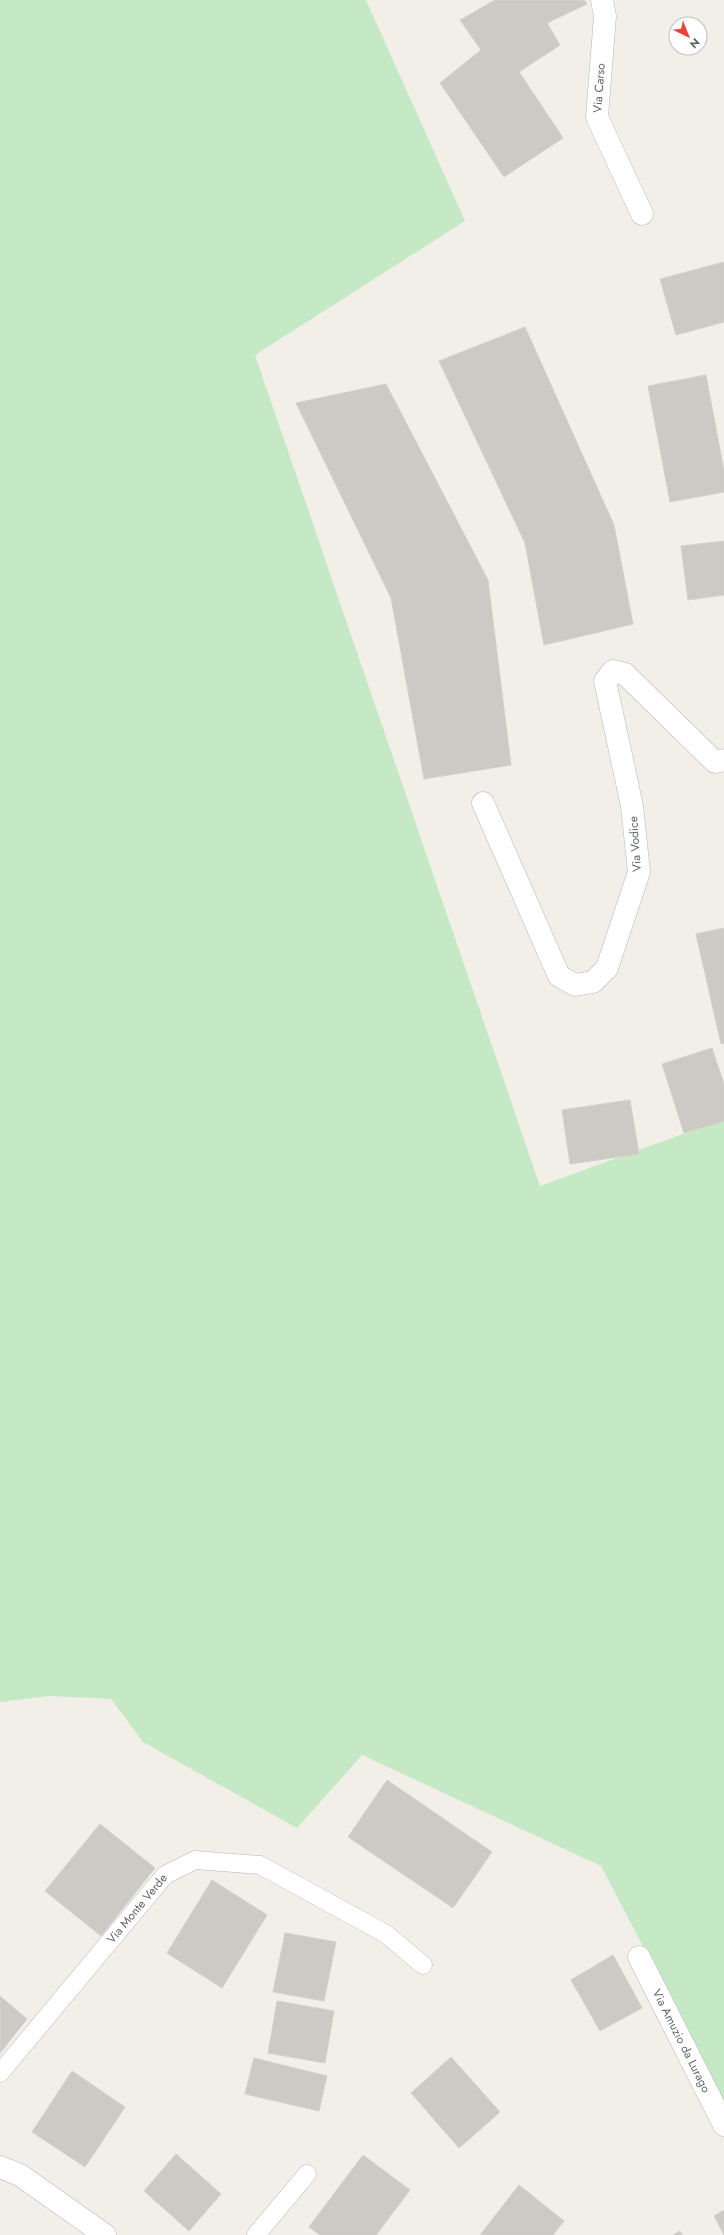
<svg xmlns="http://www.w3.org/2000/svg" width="724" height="2235" font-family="Jost,sans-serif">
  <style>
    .green { fill: #c5e8c5 }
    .building { fill: #cccac5; stroke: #d6d1c6 }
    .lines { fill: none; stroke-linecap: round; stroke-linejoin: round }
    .lane-casing { stroke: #b5b8bc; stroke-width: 19 }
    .street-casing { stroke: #b5b8bc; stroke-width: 23 }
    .lane { stroke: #fff; stroke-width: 18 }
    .street { stroke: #fff; stroke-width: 22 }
    .labels { text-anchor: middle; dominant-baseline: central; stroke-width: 3.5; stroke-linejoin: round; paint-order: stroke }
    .street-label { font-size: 12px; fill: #5f6368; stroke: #fff }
  </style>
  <rect width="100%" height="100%" fill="#f1efe8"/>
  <path class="green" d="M0 0H366L465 221 255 355 540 1186 724 1119V2101L601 1866 362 1755 297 1828 143 1742 111 1699 49 1696 0 1702Z"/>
  <path class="building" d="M495 0H584L587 4 547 23 560 45 519 72 563 138 504 177 440 83 481 50 460 20Z
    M724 262V322L676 335 660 279Z
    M525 327 614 525 633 624 544 645 525 543 439 361Z
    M706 375 724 471V492L670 502 648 386Z
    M386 384 488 580 511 765 424 779 391 598 296 403Z
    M724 541V595L688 600 681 546Z
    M724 928V1043L721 1044 696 934Z
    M712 1048 724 1084V1121L684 1133 662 1064Z
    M630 1100 639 1154 570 1164 562 1110Z
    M387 1780 492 1852 453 1908 348 1837Z
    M100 1824 155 1868 101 1936 45 1891Z
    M212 1880 267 1915 222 1988 167 1953Z
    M285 1933 336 1942 324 2001 273 1992Z
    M613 1955 642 2008 600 2031 571 1980Z
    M0 1996 27 2019 0 2053Z
    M277 2001 334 2011 325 2063 268 2053Z
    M451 2057 500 2112 459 2148 411 2093Z
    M254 2058 327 2076 319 2111 245 2094Z
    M72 2071 125 2107 85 2167 32 2132Z
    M176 2154 221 2194 189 2231 144 2191Z
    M363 2155 410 2190 376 2235H320L309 2227Z
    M519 2185 564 2221 553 2235H480Z
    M724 2210V2235L714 2216Z
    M680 2231 683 2235H673Z"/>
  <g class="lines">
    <defs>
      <g id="lane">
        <path id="s1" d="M0 2073 165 1875 195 1860 260 1865 386 1934 423 1965"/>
        <path d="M256 2235 307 2174"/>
      </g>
      <g id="street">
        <path d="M602 0 605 16 597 117 642 214"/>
        <path d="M483 803 559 976 575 985 593 982 607 968 639 872 632 806 605 681 613 671 625 674 715 762 724 760"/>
        <path id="s2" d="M639 1957 724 2125"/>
        <path d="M0 2167 20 2175 105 2235"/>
      </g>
    </defs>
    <use href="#lane" class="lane-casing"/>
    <use href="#street" class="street-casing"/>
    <use href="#lane" class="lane"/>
    <use href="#street" class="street"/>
  </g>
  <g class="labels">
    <g class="street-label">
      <text transform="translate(599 88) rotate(-86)">Via Carso</text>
      <text transform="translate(635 844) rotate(-94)">Via Vodice</text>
      <text stroke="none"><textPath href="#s1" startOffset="214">Via Monte Verde</textPath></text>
      <text stroke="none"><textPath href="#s2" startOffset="94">Via Amuzio da Lurago</textPath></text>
    </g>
  </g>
  <g transform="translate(688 36) rotate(137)"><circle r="19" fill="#ffffff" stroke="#bfc1c3"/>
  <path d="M0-3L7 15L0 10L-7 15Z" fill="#ea4335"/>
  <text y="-6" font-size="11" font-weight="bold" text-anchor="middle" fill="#5f6368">N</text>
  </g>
</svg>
